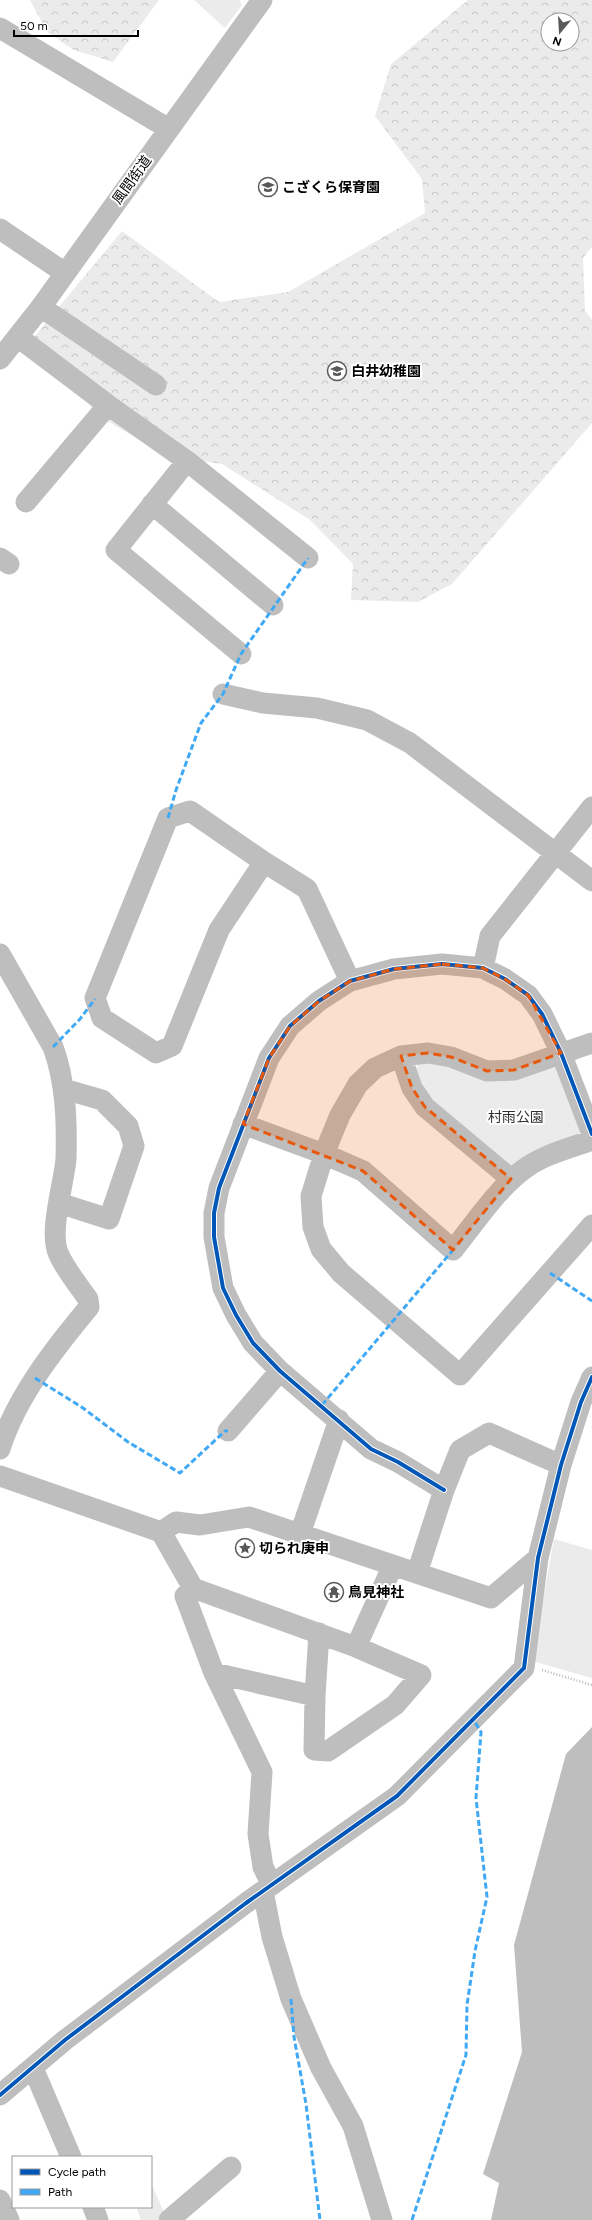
<svg xmlns="http://www.w3.org/2000/svg" width="592" height="2220" font-family="Figtree,'Noto Sans JP',sans-serif">
  <style>
    .forest { fill: url(#forest-crowns); fill-rule: evenodd }
    .park { fill: #ebebeb }
    .water { fill: #bebebe }
    .lines { fill: none; stroke-linecap: round; stroke-linejoin: round }
    .path { stroke: #b9b9b9; stroke-width: 2.5; stroke-dasharray: 1 2; stroke-linecap: butt }
    .minor { stroke: #bebebe; stroke-width: 21 }
    .quiet { stroke: #3fa9f5; stroke-width: 3; stroke-dasharray: 6 3; stroke-linecap: butt }
    .cycleway-casing { stroke: #fff; stroke-width: 6 }
    .cycleway { stroke: #0057b8; stroke-width: 4 }
    .marked { fill: #e8590c; fill-opacity: 0.2; stroke: #e8590c; stroke-width: 3; stroke-dasharray: 8 5; stroke-linejoin: round }
    .labels { text-anchor: middle; dominant-baseline: central; stroke-width: 4; stroke-linejoin: round; paint-order: stroke }
    .street-label { font-size: 14px; fill: #000; stroke: #fff }
    .poi-label { font-size: 14px; font-weight: bold; fill: #000; stroke: #fff; text-anchor: start }
    .park-label { font-size: 14px; fill: #323232; stroke: #fff }
  </style>
  <defs>
    <pattern id="forest-crowns" width="20" height="18" patternUnits="userSpaceOnUse"><rect width="20" height="18" fill="#ebebeb"/><path d="M2 6a3 3 0 1 1 6 0M12 15a3 3 0 1 1 6 0" fill="none" stroke="#c8c8c8"/></pattern>
  </defs>
  <rect width="100%" height="100%" fill="#fff"/>
  <path class="forest" d="M30 0H159L113 62 74 50 47 32Z
    M468 0H592V247L583 258 585 311 592 320V423L452 584 418 602 351 600 353 564 310 520 222 464 167 456 99 416 34 337 122 231 219 302 288 292 425 213 422 179 375 116 391 64ZM548 20H572V44H548Z"/>
  <path class="park" d="M194 0H239L242 5 225 28Z
    M423 1056 549 1065 560 1069 583 1124 578 1138 519 1166 506 1165 434 1105 423 1089 415 1070Z
    M554 1539 592 1550V1678L532 1661Z
    M151 2183 164 2212 157 2220H141L136 2207H151Z"/>
  <path class="water" d="M592 1727V2220H491L499 2183 483 2174 522 2052 514 1945 566 1754Z"/>
  <g class="lines">
    <path class="path" d="M542 1670 592 1685"/>
    <path class="minor" d="M0 28 169 129
      M0 229 65 273
      M41 307 156 385
      M18 337 108 405 187 461 308 558
      M0 359 41 307 262 0
      M187 461 116 550 241 654
      M26 502 108 405
      M152 504 273 605
      M0 558 9 564
      M223 694 263 703 317 708 367 720 410 743 592 881
      M190 811 264 862 219 930 172 1046 156 1053 102 1018 95 998 168 818Z
      M264 862 307 889 350 981
      M0 954 53 1047C66 1082 67 1122 66 1159 64 1184 48 1233 59 1255 66 1270 78 1285 88 1299L89 1307C55 1348 16 1397 0 1449
      M483 968 490 936 592 807
      M592 1043 514 1070 487 1071 451 1057 428 1053 401 1056 375 1068 358 1084 340 1115 324 1154 311 1196 313 1227 321 1249 341 1273 460 1375 592 1225
      M401 1056 412 1088 425 1107 511 1179
      M243 1124 324 1154 363 1171 453 1250C475 1223 499 1186 527 1167 546 1154 570 1148 592 1140
      M59 1203 109 1219 134 1146 128 1126 102 1100 64 1089
      M228 1431 280 1371
      M0 1476 161 1532 193 1588 356 1647 393 1565
      M444 1490 398 1462 371 1449 280 1371 253 1343 236 1315 223 1288 214 1237V1213L219 1188 269 1058 290 1026 319 1001 350 981 394 969 442 964 483 968 505 979 528 995 542 1014 561 1053 592 1134
      M161 1532 176 1522 200 1525 249 1517 491 1598 538 1558
      M300 1534 339 1420
      M417 1573 444 1490 460 1450 489 1433 561 1465
      M193 1588 185 1596 214 1673 262 1772 258 1834 263 1867 272 1885
      M214 1673 315 1696 314 1750 328 1751 395 1705 421 1675 356 1647
      M315 1696 319 1633
      M263 1891 272 1937 291 1999 321 2068 353 2126 382 2220
      M33 2068 71 2157
      M0 2095 65 2040 246 1903 397 1796 524 1668 538 1558 561 1465 581 1402 592 1377
      M0 2200 9 2220
      M93 2207 98 2220
      M169 2220 231 2167"/>
    <path class="quiet" d="M168 818 176 790 201 723 223 694 241 654 308 558
      M53 1047 80 1019 95 999
      M550 1273 592 1301
      M35 1378 83 1408 128 1442 180 1473 225 1431H228
      M322 1405 453 1250
      M291 1999 294 2037 306 2104 320 2220
      M412 2220 466 2055 467 2005 475 1951 487 1897 476 1798 481 1732 473 1719"/>
    <defs>
      <path id="cycleway" d="M444 1490 398 1462 371 1449 280 1371 253 1343 236 1315 223 1288 214 1237V1213L219 1188 269 1058 290 1026 319 1001 350 981 394 969 442 964 483 968 505 979 528 995 542 1014 561 1053 592 1134
        M0 2095 65 2040 246 1903 397 1796 524 1668 538 1558 561 1465 581 1402 592 1377"/>
    </defs>
    <use href="#cycleway" class="cycleway-casing"/>
    <use href="#cycleway" class="cycleway"/>
  </g>
  <path class="marked" d="M442 964 483 968 505 979 528 995 561 1053 514 1070 487 1071 451 1057 428 1053 401 1056 412 1088 425 1107 511 1179 453 1250 363 1171 243 1124 269 1058 290 1026 319 1001 350 981 394 969Z"/>
  <defs>
    <symbol id="school-ring" viewBox="-11 -11 22 22"><circle r="9.5" fill="#fff" stroke="#595959" stroke-width="1.5"/><path d="M0-5L7-2L0 1L-7-2ZM-4 1L0 2.5L4 1V4Q0 6-4 4Z" fill="#595959"/></symbol>
    <symbol id="sight-ring" viewBox="-11 -11 22 22"><circle r="9.5" fill="#fff" stroke="#595959" stroke-width="1.5"/><path d="M0-6L1.8-2.2L6-1.7L2.9 1.2L3.7 5.4L0 3.3L-3.7 5.4L-2.9 1.2L-6-1.7L-1.8-2.2Z" fill="#595959"/></symbol>
    <symbol id="temple-ring" viewBox="-11 -11 22 22"><circle r="9.5" fill="#fff" stroke="#595959" stroke-width="1.5"/><path d="M0-6L5-2H3V0L6.5 2.5H4V6H1.5V3h-3V6H-4V2.5H-6.5L-3 0V-2H-5Z" fill="#595959"/></symbol>
  </defs>
  <g fill-rule="evenodd">
    <use href="#school-ring" x="257" y="176" width="22" height="22"/>
    <use href="#school-ring" x="326" y="360" width="22" height="22"/>
    <use href="#sight-ring" x="234" y="1537" width="22" height="22"/>
    <use href="#temple-ring" x="323" y="1581" width="22" height="22"/>
  </g>
  <g class="labels">
    <g class="street-label">
      <text transform="translate(132 180) rotate(-54)">風間街道</text>
    </g>
    <g class="poi-label">
      <text x="282" y="187">こざくら保育園</text>
      <text x="351" y="371">白井幼稚園</text>
      <text x="259" y="1548">切られ庚申</text>
      <text x="348" y="1592">鳥見神社</text>
    </g>
    <g class="park-label">
      <text x="516" y="1117">村雨公園</text>
    </g>
  </g>
  <rect x="12" y="2156" width="140" height="52" fill="#ffffff" stroke="#999999"/>
  <rect x="20" y="2169" width="20" height="6" fill="#0057b8" stroke="#999999"/>
  <text x="48" y="2176" font-size="12" fill="#000000">Cycle path</text>
  <rect x="20" y="2189" width="20" height="6" fill="#3fa9f5" stroke="#999999"/>
  <text x="48" y="2196" font-size="12" fill="#000000">Path</text>
  <g transform="translate(560 32) rotate(198)"><circle r="19" fill="#ffffff" stroke="#999999"/>
  <path d="M0-3L7 15L0 10L-7 15Z" fill="#595959"/>
  <text y="-6" font-size="11" font-weight="bold" text-anchor="middle" fill="#000000">N</text>
  </g>
  <path d="M14 30v6h124v-6" fill="none" stroke="#000000" stroke-width="2"/>
  <text x="20" y="30" font-size="12" fill="#000000" stroke="#ffffff" stroke-width="3" paint-order="stroke">50 m</text>
</svg>
